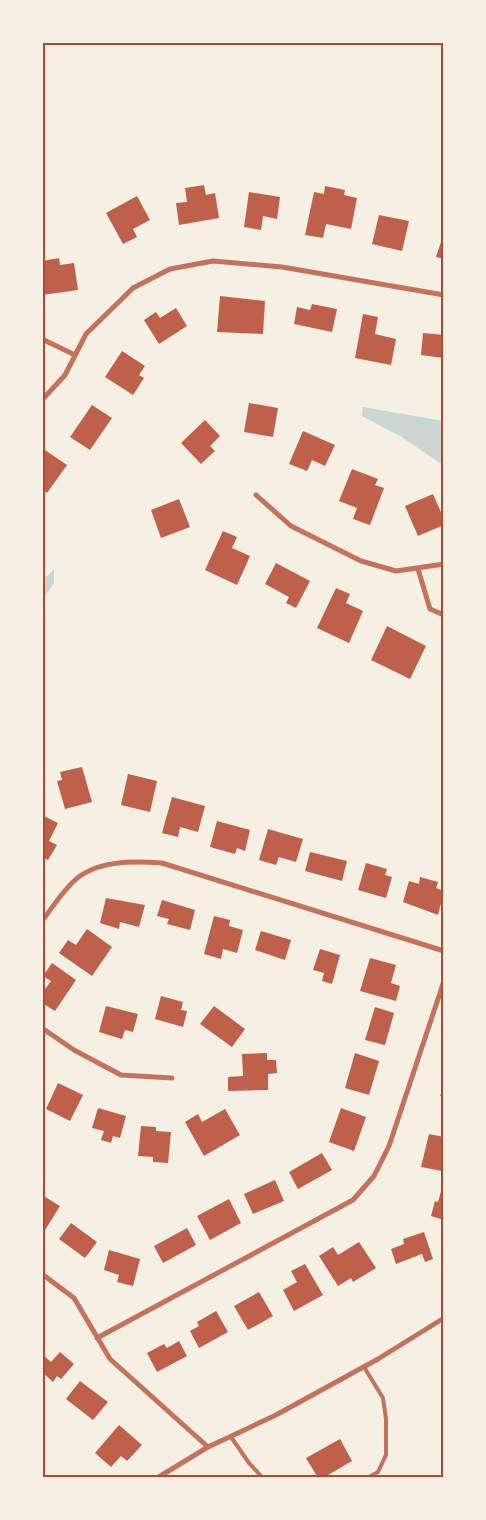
<svg xmlns="http://www.w3.org/2000/svg" width="486" height="1520" font-family="'Open Sans',sans-serif">
  <style>
    .water { fill: #c9d6d2 }
    .building { fill: #bf614a }
    .lines { fill: none; stroke-linecap: round; stroke-linejoin: round }
    .service { stroke: #c5725c; stroke-width: 4 }
    .minor { stroke: #c5725c; stroke-width: 5 }
    .neatline { fill: none; stroke: #b5482f; stroke-width: 2 }
  </style>
  <rect width="100%" height="100%" fill="#f6efe4"/>
  <path class="water" d="M363 407 443 421V465L400 436 362 416Z
    M54 569V583L43 599V580Z"/>
  <path class="building" d="M204 185 206 195 215 193 219 218 179 225 176 203 187 202 185 188Z
    M325 186 345 190 344 195 357 198 351 229 326 224 323 238 305 235 314 192 324 194Z
    M249 192 280 197 277 219 263 216 261 230 244 227Z
    M137 196 150 220 133 229 137 237 123 244 106 213Z
    M379 215 409 221 402 251 372 244Z
    M444 233V259L436 257Z
    M59 258 60 265 74 263 78 290 42 295V261Z
    M220 296 265 301 263 334 217 332Z
    M312 304 337 309 332 332 294 324 297 307 310 310Z
    M176 308 187 326 159 344 144 320 156 312 160 318Z
    M363 314 378 317 375 334 396 339 391 365 355 358Z
    M423 333 444 335V358L421 355Z
    M122 351 145 366 139 375 144 378 133 395 105 377Z
    M249 403 278 408 273 437 244 432Z
    M92 405 112 418 90 450 70 437Z
    M205 420 220 436 210 446 215 451 201 464 181 443Z
    M303 431 335 445 325 466 312 460 307 471 289 464Z
    M42 448 67 465 47 493 42 490Z
    M352 469 378 479 375 485 384 488 370 525 353 519 357 508 339 501Z
    M433 494 444 519V525L418 536 405 506Z
    M179 499 190 527 161 538 151 510Z
    M223 531 237 537 232 548 250 556 237 585 205 570Z
    M276 563 310 581 296 608 286 603 289 597 265 584Z
    M336 588 350 594 346 603 363 611 349 643 317 628Z
    M387 626 426 646 410 679 371 660Z
    M82 767 92 802 65 809 57 781 62 780 60 772Z
    M128 774 157 781 150 812 121 805Z
    M172 797 205 806 198 832 180 827 178 837 162 833Z
    M42 815 58 823 49 841 57 845 48 860 42 857Z
    M217 821 250 830 245 851 237 848 235 854 210 847Z
    M268 829 303 839 296 862 279 857 276 865 259 860Z
    M310 852 347 861 342 881 305 871Z
    M366 863 387 869 385 875 392 877 386 898 358 890Z
    M420 877 438 882 436 888 444 891 438 915 403 902 409 881 419 884Z
    M106 898 145 905 139 927 120 922 119 929 100 923Z
    M162 900 195 910 190 930 167 924 169 919 157 916Z
    M214 916 230 920 229 926 243 930 237 953 223 949 221 959 204 954Z
    M87 929 112 947 92 976 59 953 68 940 76 945Z
    M261 931 291 940 285 960 255 950Z
    M320 949 340 955 332 984 322 981 324 973 313 970Z
    M370 958 396 965 391 983 400 986 396 1001 360 991Z
    M52 963 76 980 55 1011 42 1003V993L51 981 43 976Z
    M161 996 183 1002 181 1010 187 1011 183 1027 155 1019Z
    M106 1006 138 1014 133 1032 125 1030 122 1039 99 1032Z
    M214 1006 245 1029 232 1047 200 1024Z
    M375 1007 394 1013 385 1045 365 1040Z
    M267 1053V1060H276L277 1073 268 1074V1090L228 1091V1077L243 1076 242 1054Z
    M355 1053 379 1061 369 1095 345 1088Z
    M58 1083 83 1095 70 1121 46 1109Z
    M444 1085V1097L440 1096Z
    M98 1108 126 1116 120 1138 113 1136 111 1143 101 1140 104 1131 92 1128Z
    M341 1108 366 1117 354 1151 329 1142Z
    M225 1109 240 1135 204 1156 185 1122 198 1114 202 1122Z
    M141 1126 156 1127V1131L171 1132 168 1163 153 1162V1157L138 1156Z
    M429 1134 444 1137 442 1171 421 1167Z
    M322 1153 332 1170 298 1189 289 1172Z
    M275 1180 284 1201 253 1214 244 1194Z
    M443 1184H444V1220L431 1216 435 1201 438 1202Z
    M42 1195 60 1206 42 1235Z
    M229 1199 241 1223 210 1240 197 1216Z
    M71 1223 97 1242 85 1258 59 1239Z
    M187 1228 196 1245 163 1263 154 1246Z
    M424 1232 433 1259 425 1262 422 1254 396 1264 391 1249 404 1244 403 1239Z
    M359 1242 376 1268 353 1282 351 1278 338 1286 319 1256 333 1247 338 1255Z
    M109 1250 140 1259 133 1286 117 1282 119 1275 104 1270Z
    M305 1264 323 1295 294 1311 283 1290 297 1282 291 1271Z
    M259 1292 273 1316 248 1330 234 1306Z
    M216 1311 228 1332 199 1348 190 1331 199 1326 197 1322Z
    M179 1341 187 1356 157 1372 147 1353 164 1344 167 1348Z
    M60 1352 74 1364 61 1379 57 1376 53 1382 42 1372V1354L51 1362Z
    M80 1381 108 1402 93 1420 66 1399Z
    M119 1425 142 1445 127 1461 121 1456 111 1467 95 1453Z
    M340 1439 352 1461 323 1478H318L306 1458Z"/>
  <g class="lines">
    <path class="service" d="M364 1367 383 1398 386 1419V1455L378 1472 367 1478
      M231 1437 249 1463 263 1478"/>
    <path class="minor" d="M42 339 75 355
      M42 400 65 375 86 334 133 288 170 269 213 261 282 267 444 295
      M256 495 291 526 361 561 396 571 444 564
      M418 569 430 609 444 615
      M42 921C52 908 62 892 74 881 96 860 134 861 162 863L444 951
      M42 1028 74 1050 121 1075 172 1078
      M42 1274 74 1298 110 1359 208 1447
      M97 1338 353 1200 374 1176 389 1146 444 981
      M157 1478 208 1447 276 1415 378 1359 444 1318"/>
  </g>
  <rect width="486" height="1520" fill="none" stroke="#f6efe4" stroke-width="88"/>
  <rect x="44" y="44" width="398" height="1432" class="neatline"/>
</svg>
